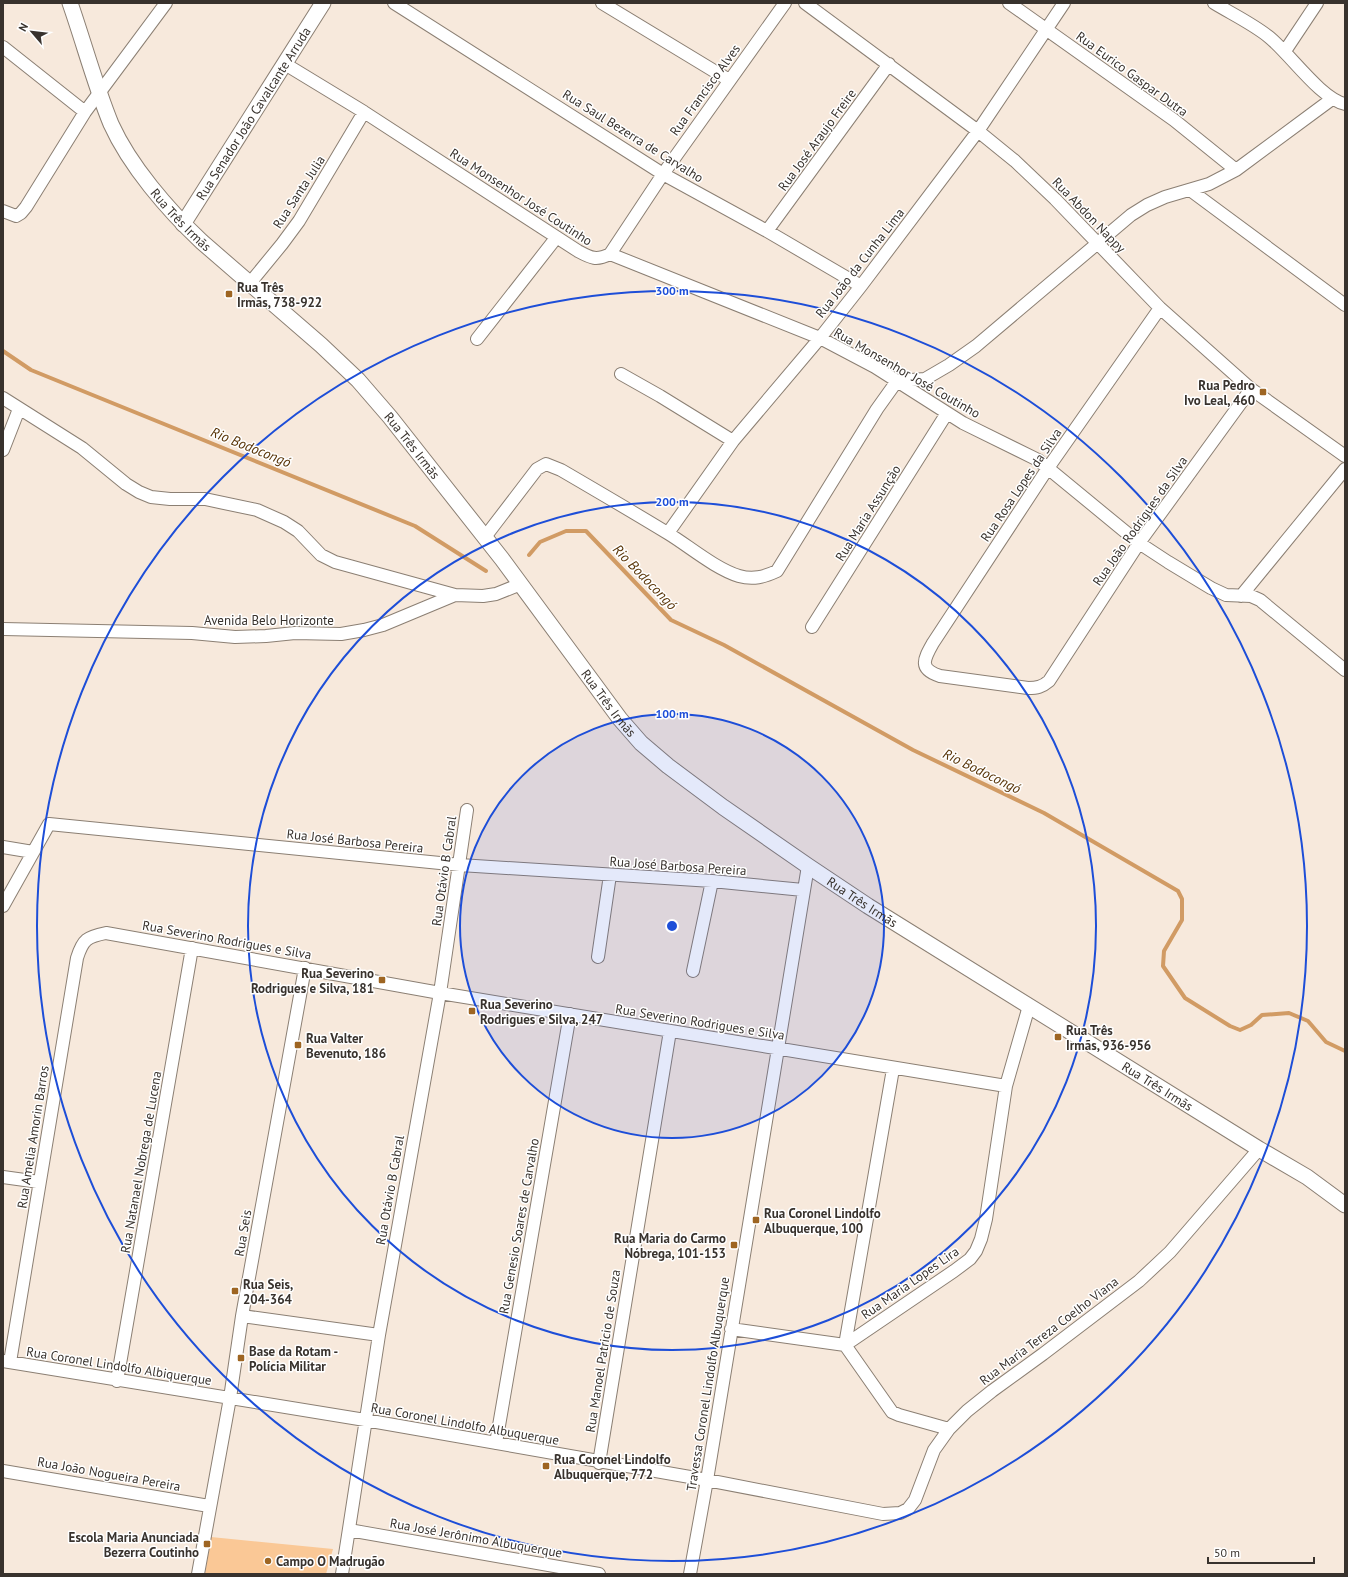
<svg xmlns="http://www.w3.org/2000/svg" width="1348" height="1577" font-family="'PT Sans',sans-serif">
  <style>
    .green { fill: #fac896 }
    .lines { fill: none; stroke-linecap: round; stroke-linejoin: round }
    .stream { stroke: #d19b64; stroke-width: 4 }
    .minor-casing { stroke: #8b7f73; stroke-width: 14 }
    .tertiary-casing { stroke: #8b7f73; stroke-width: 17 }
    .minor { stroke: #fff; stroke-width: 12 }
    .tertiary { stroke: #fff; stroke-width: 15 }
    .ring { fill: none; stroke: #1d4ed8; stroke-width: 2 }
    .poi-dot { fill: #9e6522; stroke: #fff; stroke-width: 1.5 }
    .labels { text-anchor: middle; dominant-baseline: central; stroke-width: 3; stroke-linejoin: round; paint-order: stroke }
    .street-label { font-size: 13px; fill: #38322d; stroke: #fff }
    .poi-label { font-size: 13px; font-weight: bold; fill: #38322d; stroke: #fff; text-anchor: start }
    .water-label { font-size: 14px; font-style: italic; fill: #593508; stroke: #fff }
    .centre { fill: #1d4ed8; stroke: #fff; stroke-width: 2 }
    .ring-label { font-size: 12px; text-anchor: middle; font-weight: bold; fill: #1d4ed8; stroke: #fff; stroke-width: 3; stroke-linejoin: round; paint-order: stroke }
  </style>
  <rect width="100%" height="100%" fill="#f7e9dc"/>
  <path class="green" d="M211 1537 333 1549 326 1574H205Z"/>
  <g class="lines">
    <path class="stream" d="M3 351 31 370 415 526 486 571
      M529 555 540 542 566 531H586L671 620 724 645 913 750 1044 813 1178 891 1182 899V920L1164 951 1163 966 1185 998 1230 1026 1240 1030 1251 1025 1262 1015 1289 1013 1308 1021 1326 1042 1345 1051"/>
    <defs>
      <path id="minor" d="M394 3 663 174 767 231 861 286
        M602 3 729 80
        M805 3 978 131 1015 161 1055 199 1160 308 1251 389 1345 456
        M1009 3 1174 120 1236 170
        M1214 3C1232 14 1253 24 1269 37 1290 54 1321 99 1345 104
        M3 47 85 112
        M1285 51 1317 3
        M285 64 364 112 578 251C591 258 596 261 610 254L663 174 785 3
        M1190 190 1345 305
        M3 211 16 216 21 213 26 207 85 112 166 3
        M767 231 889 64
        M610 254 820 338 875 367 963 423 1038 460 1139 543 1168 562 1211 588 1226 595 1251 596 1260 600 1345 670
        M250 283 282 244 299 221 364 112
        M1160 308 1048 468 933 643C924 659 918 669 940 676L1028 688C1037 688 1042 687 1049 681L1139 543 1251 389
        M477 339 556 238
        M621 374 660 396 733 441
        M3 398 82 448 126 484 139 492 151 497 170 499H205L257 510 284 522 298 531 321 555 335 562 455 595 483 596 496 594 521 584
        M3 450 19 409
        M668 533 733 441 820 338 861 286 978 131 1064 3
        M485 537 537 469 546 464 561 470C597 491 633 512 669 534 690 547 716 569 739 576 753 580 764 577 777 571L877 409 897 381 925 379 949 365 976 346 1131 215 1147 205 1165 197 1209 184 1236 170 1332 99
        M1241 596 1345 469
        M812 627 947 413
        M3 629 192 633 235 637 266 636 295 633 341 634 364 630 383 625 455 595
        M3 847 33 852
        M3 906 49 824 460 865 712 881 803 890
        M598 957 610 875
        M693 971 712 881
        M893 1069 845 1345 892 1412 899 1415 949 1429
        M3 1177 39 1182
        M242 1316 379 1335
        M731 1329 845 1345 954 1271 970 1259 976 1251 981 1239 986 1219 1006 1086 1029 1006
        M3 1361 365 1420 707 1480 883 1514 900 1513 908 1509 915 1500 934 1450 949 1429 967 1411 992 1391 1043 1354 1139 1281 1170 1252 1259 1149
        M10 1362 77 958C83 939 87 937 106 933L440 993 1006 1086
        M117 1381 192 948
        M496 1443 570 1014
        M599 1463 670 1031
        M3 1471 209 1506
        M349 1530 599 1574
        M198 1574 230 1398 242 1316 305 968
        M342 1574 379 1335 440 993 467 810
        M690 1574 707 1480 808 866"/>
      <g id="tertiary">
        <path id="s1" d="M70 3C84 43 95 85 111 124 130 166 168 210 202 242L321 345 358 380 390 417 502 559 620 719 641 743 668 766 723 807 808 866 868 906 1259 1149 1307 1177 1345 1205"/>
        <path id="s2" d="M183 224 323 3"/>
      </g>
    </defs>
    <use href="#minor" class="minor-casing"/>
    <use href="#tertiary" class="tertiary-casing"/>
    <use href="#minor" class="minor"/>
    <use href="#tertiary" class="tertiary"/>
  </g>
  <circle cx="672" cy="926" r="212" fill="#1d4ed8" fill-opacity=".12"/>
  <g class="ring">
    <circle cx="672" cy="926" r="212"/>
    <circle cx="672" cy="926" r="424"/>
    <circle cx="672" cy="926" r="635"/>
  </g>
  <g class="poi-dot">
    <rect x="225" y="290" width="8" height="8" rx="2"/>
    <rect x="1259" y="388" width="8" height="8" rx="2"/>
    <rect x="378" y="976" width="8" height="8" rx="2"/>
    <rect x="468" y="1007" width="8" height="8" rx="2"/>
    <rect x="1054" y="1033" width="8" height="8" rx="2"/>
    <rect x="294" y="1041" width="8" height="8" rx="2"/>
    <rect x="752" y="1216" width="8" height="8" rx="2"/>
    <rect x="730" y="1241" width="8" height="8" rx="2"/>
    <rect x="231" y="1287" width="8" height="8" rx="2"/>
    <rect x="237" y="1354" width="8" height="8" rx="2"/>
    <rect x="542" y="1462" width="8" height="8" rx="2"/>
    <rect x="203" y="1540" width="8" height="8" rx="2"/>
    <circle cx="268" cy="1561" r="4"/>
  </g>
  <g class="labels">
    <g class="street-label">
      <text transform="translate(1132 74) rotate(36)">Rua Eurico Gaspar Dutra</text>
      <text transform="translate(705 90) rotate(-54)">Rua Francisco Alves</text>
      <text stroke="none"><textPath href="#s2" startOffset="131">Rua Senador João Cavalcante Arruda</textPath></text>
      <text transform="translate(633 136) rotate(32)">Rua Saul Bezerra de Carvalho</text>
      <text transform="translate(817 140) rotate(-54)">Rua José Araujo Freire</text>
      <text transform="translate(299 192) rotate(-57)">Rua Santa Julia</text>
      <text transform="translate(521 197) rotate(33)">Rua Monsenhor José Coutinho</text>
      <text transform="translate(1089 215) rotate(46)">Rua Abdon Nappy</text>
      <text stroke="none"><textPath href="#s1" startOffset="247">Rua Três Irmãs</textPath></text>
      <text transform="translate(860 263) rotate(-52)">Rua João da Cunha Lima</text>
      <text transform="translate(907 373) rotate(30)">Rua Monsenhor José Coutinho</text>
      <text stroke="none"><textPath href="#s1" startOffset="571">Rua Três Irmãs</textPath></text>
      <text transform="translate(1021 485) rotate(-56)">Rua Rosa Lopes da Silva</text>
      <text transform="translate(868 513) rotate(-58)">Rua Maria Assunção</text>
      <text transform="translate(1140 521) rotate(-55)">Rua João Rodrigues da Silva</text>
      <text x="269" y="620">Avenida Belo Horizonte</text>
      <text stroke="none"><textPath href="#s1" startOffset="895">Rua Três Irmãs</textPath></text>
      <text transform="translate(355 841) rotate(6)">Rua José Barbosa Pereira</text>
      <text transform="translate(678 866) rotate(4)">Rua José Barbosa Pereira</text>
      <text transform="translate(444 871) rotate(-82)">Rua Otávio B Cabral</text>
      <text stroke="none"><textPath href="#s1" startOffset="1219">Rua Três Irmãs</textPath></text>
      <text transform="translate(227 940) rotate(10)">Rua Severino Rodrigues e Silva</text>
      <text transform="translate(700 1022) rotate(9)">Rua Severino Rodrigues e Silva</text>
      <text stroke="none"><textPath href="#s1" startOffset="1567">Rua Três Irmãs</textPath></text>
      <text transform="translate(33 1137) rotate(-81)">Rua Amelia Amorin Barros</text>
      <text transform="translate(141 1162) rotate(-80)">Rua Natanael Nobrega de Lucena</text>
      <text transform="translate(390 1190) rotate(-80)">Rua Otávio B Cabral</text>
      <text transform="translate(519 1226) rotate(-80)">Rua Genesio Soares de Carvalho</text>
      <text transform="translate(243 1233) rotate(-80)">Rua Seis</text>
      <text transform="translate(910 1283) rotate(-35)">Rua Maria Lopes Lira</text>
      <text transform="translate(1049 1331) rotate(-37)">Rua Maria Tereza Coelho Viana</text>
      <text transform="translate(603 1351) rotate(-81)">Rua Manoel Patricio de Souza</text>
      <text transform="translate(119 1366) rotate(9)">Rua Coronel Lindolfo Albiquerque</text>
      <text transform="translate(708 1384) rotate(-81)">Travessa Coronel Lindolfo Albuquerque</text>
      <text transform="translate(465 1424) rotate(10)">Rua Coronel Lindolfo Albuquerque</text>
      <text transform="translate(109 1474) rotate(10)">Rua João Nogueira Pereira</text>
      <text transform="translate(476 1538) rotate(10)">Rua José Jerônimo Albuquerque</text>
    </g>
    <g class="poi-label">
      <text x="237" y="287">Rua Três<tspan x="237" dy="15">Irmãs, 738-922</tspan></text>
      <text x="1255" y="385" text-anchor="end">Rua Pedro<tspan x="1255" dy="15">Ivo Leal, 460</tspan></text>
      <text x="374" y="973" text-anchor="end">Rua Severino<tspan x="374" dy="15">Rodrigues e Silva, 181</tspan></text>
      <text x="480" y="1004">Rua Severino<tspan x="480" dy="15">Rodrigues e Silva, 247</tspan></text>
      <text x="1066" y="1030">Rua Três<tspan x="1066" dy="15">Irmãs, 936-956</tspan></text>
      <text x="306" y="1038">Rua Valter<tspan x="306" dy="15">Bevenuto, 186</tspan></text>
      <text x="764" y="1213">Rua Coronel Lindolfo<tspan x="764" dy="15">Albuquerque, 100</tspan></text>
      <text x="726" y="1238" text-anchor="end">Rua Maria do Carmo<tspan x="726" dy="15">Nóbrega, 101-153</tspan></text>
      <text x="243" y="1284">Rua Seis,<tspan x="243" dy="15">204-364</tspan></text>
      <text x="249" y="1351">Base da Rotam -<tspan x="249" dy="15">Polícia Militar</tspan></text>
      <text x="554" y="1459">Rua Coronel Lindolfo<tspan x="554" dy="15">Albuquerque, 772</tspan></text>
      <text x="199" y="1537" text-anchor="end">Escola Maria Anunciada<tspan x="199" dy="15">Bezerra Coutinho</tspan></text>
      <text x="276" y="1561">Campo O Madrugão</text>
    </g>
    <g class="water-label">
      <text transform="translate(251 447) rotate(22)">Rio Bodocongó</text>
      <text transform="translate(645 577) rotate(46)">Rio Bodocongó</text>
      <text transform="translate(982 771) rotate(26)">Rio Bodocongó</text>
    </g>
  </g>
  <circle cx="672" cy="926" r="6" class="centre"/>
  <g class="ring-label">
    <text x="672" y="295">300 m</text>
    <text x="672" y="506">200 m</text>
    <text x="672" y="718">100 m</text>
  </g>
  <rect width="1348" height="1577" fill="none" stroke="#38322d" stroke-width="8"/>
  <g transform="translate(32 32) rotate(298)" stroke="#ffffff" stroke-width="3" paint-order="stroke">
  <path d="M0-3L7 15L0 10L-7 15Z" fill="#38322d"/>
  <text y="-6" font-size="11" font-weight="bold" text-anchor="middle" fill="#38322d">N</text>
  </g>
  <path d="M1208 1557v6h106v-6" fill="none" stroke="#38322d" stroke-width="2"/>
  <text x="1214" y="1557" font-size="12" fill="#38322d" stroke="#ffffff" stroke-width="3" paint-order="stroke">50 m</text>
</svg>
